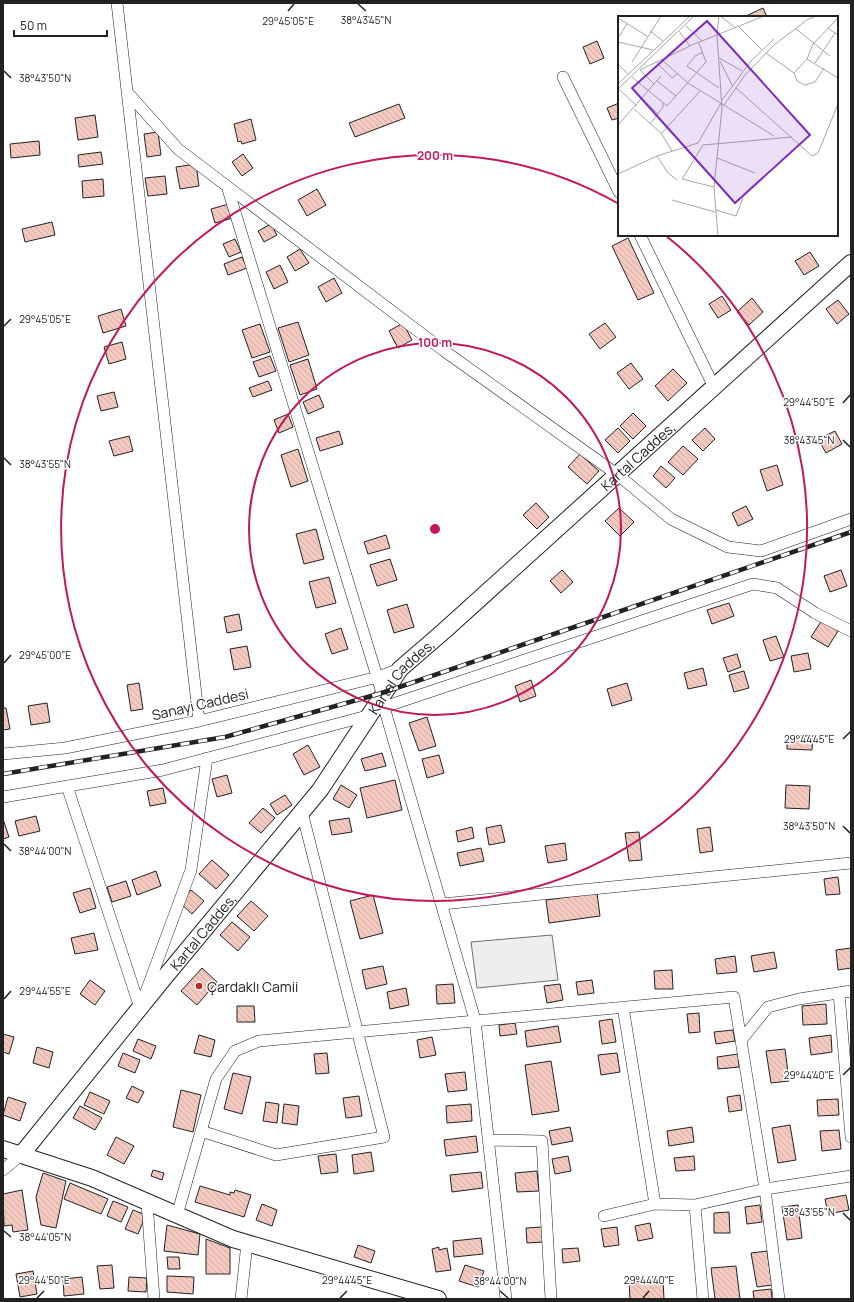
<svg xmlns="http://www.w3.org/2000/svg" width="854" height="1302" font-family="Manrope,sans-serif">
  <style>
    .grass { fill: #eee; stroke: #6f6f6f }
    .building { fill: url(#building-back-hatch); stroke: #222 }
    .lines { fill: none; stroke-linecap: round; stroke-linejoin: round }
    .street-casing { stroke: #222; stroke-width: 12 }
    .secondary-casing { stroke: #222; stroke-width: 18 }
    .street { stroke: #fff; stroke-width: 11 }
    .secondary { stroke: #fff; stroke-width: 16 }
    .rail-casing { stroke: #222; stroke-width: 4.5 }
    .rail { stroke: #fff; stroke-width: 3; stroke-dasharray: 9; stroke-linecap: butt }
    .ticks { fill: none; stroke: #222; stroke-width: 1.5 }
    .ring { fill: none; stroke: #c2185b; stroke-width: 2 }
    .poi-dot { fill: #c62828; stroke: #fff; stroke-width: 1.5 }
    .labels { text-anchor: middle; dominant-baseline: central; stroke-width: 3; stroke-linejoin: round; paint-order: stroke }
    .street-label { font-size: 14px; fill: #222; stroke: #fff }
    .poi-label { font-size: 14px; fill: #222; stroke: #fff; text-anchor: start }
    .inset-road { fill: none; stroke: #a7a7a7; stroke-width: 1 }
    .view { fill: #7b2cbf; fill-opacity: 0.15; stroke: #7b2cbf; stroke-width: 2 }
    .inset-edge { fill: none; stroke: #222; stroke-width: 2 }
    .ticks-label { font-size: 10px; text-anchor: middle; fill: #222; stroke: #fff; stroke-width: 3; stroke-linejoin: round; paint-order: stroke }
    .centre { fill: #c2185b; stroke: #fff; stroke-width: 2 }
    .ring-label { font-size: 12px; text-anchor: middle; font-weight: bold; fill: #c2185b; stroke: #fff; stroke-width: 3; stroke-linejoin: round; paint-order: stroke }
  </style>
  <defs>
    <pattern id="building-back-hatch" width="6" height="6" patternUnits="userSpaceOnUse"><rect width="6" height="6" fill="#f3c9c0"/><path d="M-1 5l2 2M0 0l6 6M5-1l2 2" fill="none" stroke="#d0aca5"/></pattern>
  </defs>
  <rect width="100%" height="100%" fill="#fff"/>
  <path class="grass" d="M552 935 558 980 477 988 471 942Z"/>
  <path class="building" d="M763 8 767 17H746V16Z
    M597 41 604 58 590 64 583 47Z
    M619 103V118L612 120 607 108Z
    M399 104 405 118 355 137 349 123Z
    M95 115 98 137 78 140 75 118Z
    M251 119 256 140 242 144 241 141 238 142 234 124Z
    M158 132 161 155 147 157 144 134Z
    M39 141 40 155 11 158 10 144Z
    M101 152 103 164 79 167 78 155Z
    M243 154 253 168 242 176 232 162Z
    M196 164 199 186 180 189 176 167Z
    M165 176 167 194 148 196 145 178Z
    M103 179 104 196 83 198 82 181Z
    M317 189 326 205 307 216 298 200Z
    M229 204 233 218 215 223 211 209Z
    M52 222 55 235 25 242 22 229Z
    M271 224 277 235 264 242 258 231Z
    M628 238 654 293 638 300 612 246Z
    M235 239 241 252 229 257 223 244Z
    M300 249 309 263 295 271 287 257Z
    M810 252 819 266 804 275 795 261Z
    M242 257 247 268 228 275 224 264Z
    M280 265 288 282 274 289 266 272Z
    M334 278 342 293 326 302 318 287Z
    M722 296 731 310 718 318 709 304Z
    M752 298 763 312 749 325 737 312Z
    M838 300 849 314 837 324 826 309Z
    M121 309 126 326 103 333 98 316Z
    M298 322 309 355 289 362 278 328Z
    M403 323 412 340 398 348 389 331Z
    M605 323 616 337 600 349 589 334Z
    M260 324 270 352 252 358 242 330Z
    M122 342 126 359 109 364 104 347Z
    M270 356 276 371 259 377 253 362Z
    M308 359 317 389 300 395 290 365Z
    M631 363 643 379 629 389 617 373Z
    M673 369 687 383 668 401 655 386Z
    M268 381 272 390 253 397 249 388Z
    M114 392 118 407 101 411 97 396Z
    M319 395 324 407 308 414 303 402Z
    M633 413 646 426 633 439 620 426Z
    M288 414 293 427 279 433 274 420Z
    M618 428 630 441 618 453 605 440Z
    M705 428 715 439 703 451 692 440Z
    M339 431 343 444 320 451 316 438Z
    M835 431 842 444 826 453 818 439Z
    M129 436 133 451 114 456 109 441Z
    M683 446 698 459 683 475 668 462Z
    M298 449 308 481 291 487 281 455Z
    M580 454 599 471 587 484 568 467Z
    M777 465 783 485 767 491 760 470Z
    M661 466 675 478 666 488 653 476Z
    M536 503 549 517 537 529 523 515Z
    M746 506 753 519 738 526 732 513Z
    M619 508 634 522 620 536 605 521Z
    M316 529 324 559 304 564 296 534Z
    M386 535 390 548 368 554 364 542Z
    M390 559 397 580 377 586 370 565Z
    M562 570 573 582 561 593 550 581Z
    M841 570 847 586 830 592 824 576Z
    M329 577 336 603 316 608 309 582Z
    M729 603 734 616 712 624 707 610Z
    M407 604 414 627 394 633 387 610Z
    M239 614 242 630 227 633 224 617Z
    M822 620 838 631 828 647 811 637Z
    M341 628 348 649 332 654 325 634Z
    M776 636 784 657 770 661 763 640Z
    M247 646 251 667 234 670 230 649Z
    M808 653 811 669 794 672 791 656Z
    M737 654 741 667 728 672 723 658Z
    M703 668 707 685 688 689 684 673Z
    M744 671 749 688 734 692 729 675Z
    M531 680 536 696 520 702 515 686Z
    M139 683 143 709 131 711 127 685Z
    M627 683 632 700 612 706 607 689Z
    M47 703 50 722 31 725 28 706Z
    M3 708H6L10 729 3 730Z
    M427 717 436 746 419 751 409 723Z
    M787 735 813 736 812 750 787 749Z
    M308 745 320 767 304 775 293 754Z
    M382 753 386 766 365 771 361 759Z
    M439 755 444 773 427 778 422 759Z
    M227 775 232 793 217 797 212 779Z
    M395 780 402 810 367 818 360 788Z
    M341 785 357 795 349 808 333 799Z
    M786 785 810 786 809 809 785 808Z
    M163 788 166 803 150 806 147 791Z
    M285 795 292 805 277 815 270 804Z
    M263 808 275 818 261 833 249 823Z
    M36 816 40 831 19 836 15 821Z
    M349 818 352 832 332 835 329 821Z
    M3 819 9 837 3 839Z
    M501 825 505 842 489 845 486 828Z
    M472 827 474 838 458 842 456 831Z
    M710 827 713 851 700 853 697 829Z
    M639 832 642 860 629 861 625 833Z
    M565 843 567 860 548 863 545 846Z
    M481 848 484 861 460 866 457 853Z
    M212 860 229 875 216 889 199 874Z
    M156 871 161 886 137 895 132 880Z
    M838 877 840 894 826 895 824 879Z
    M126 881 131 896 112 902 107 887Z
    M90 888 96 908 80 913 73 893Z
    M191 890 204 901 192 914 180 903Z
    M597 893 600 916 549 923 546 900Z
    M373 895 383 933 360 939 350 901Z
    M251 901 268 916 254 931 237 916Z
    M232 922 250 937 238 951 220 935Z
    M94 933 98 950 75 954 71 938Z
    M851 948V968L838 970 836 950Z
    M774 952 777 968 754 972 751 956Z
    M735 956 737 972 717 974 715 959Z
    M383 966 387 984 366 989 362 970Z
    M202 968 217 982 197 1005 181 991Z
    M672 970 673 989H655L654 971Z
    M90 980 105 991 95 1005 80 994Z
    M592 980 594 993 578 995 576 982Z
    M453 984 455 1003 437 1004 436 985Z
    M560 984 563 1000 547 1003 544 986Z
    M406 988 409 1005 390 1009 387 992Z
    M826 1004 827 1024 803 1025 802 1006Z
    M237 1006H254L255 1022H237Z
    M699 1013 700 1032 689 1033 687 1014Z
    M612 1019 616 1042 602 1044 599 1021Z
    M515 1023 517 1034 500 1036 499 1025Z
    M558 1026 561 1042 527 1047 525 1031Z
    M733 1030 735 1041 716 1044 714 1032Z
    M3 1034 14 1037 9 1054 3 1052Z
    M199 1035 215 1040 211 1057 194 1053Z
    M831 1035 832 1052 811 1055 809 1038Z
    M432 1037 436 1055 420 1058 417 1040Z
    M138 1039 156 1046 151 1059 133 1051Z
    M37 1047 53 1052 49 1068 33 1063Z
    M785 1049 789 1081 771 1083 766 1051Z
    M123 1053 140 1060 135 1073 118 1066Z
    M327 1053 329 1073 316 1074 314 1054Z
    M617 1053 620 1072 601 1075 598 1055Z
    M738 1054 739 1067 718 1069 717 1057Z
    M551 1061 559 1111 532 1115 525 1065Z
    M465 1072 467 1090 448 1092 445 1074Z
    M233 1073 251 1077 242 1114 224 1109Z
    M132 1086 144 1092 138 1103 126 1098Z
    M181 1090 201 1095 193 1132 173 1127Z
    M90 1092 110 1101 104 1114 84 1105Z
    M740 1095 742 1110 729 1112 727 1097Z
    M359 1096 362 1116 346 1118 343 1098Z
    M8 1097 26 1103 20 1121 3 1115Z
    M838 1099 839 1115 818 1116 817 1100Z
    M266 1102 279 1104 277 1123 263 1121Z
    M284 1104 299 1106 297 1125 282 1123Z
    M471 1104 472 1121 447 1123 446 1106Z
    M80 1106 102 1118 95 1130 73 1118Z
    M790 1125 796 1160 778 1163 772 1128Z
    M570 1127 573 1141 552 1145 549 1131Z
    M692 1127 694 1142 669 1146 667 1131Z
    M839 1130 841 1149 822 1151 820 1131Z
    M476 1136 478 1152 446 1156 444 1140Z
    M116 1137 134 1146 124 1164 107 1155Z
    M371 1152 374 1171 354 1174 352 1155Z
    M336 1154 338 1172 321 1174 318 1156Z
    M568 1156 571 1171 555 1174 552 1159Z
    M694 1156 695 1170 676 1171 674 1158Z
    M153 1170 164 1173 162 1180 151 1176Z
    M537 1171 539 1191 517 1192 515 1173Z
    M481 1172 483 1188 452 1192 450 1175Z
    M43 1173 66 1181 56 1228 41 1225 36 1197Z
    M70 1183 108 1199 101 1214 64 1199Z
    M200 1186 230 1195V1192L234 1193 235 1190 251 1195 244 1217 195 1202Z
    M22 1190 28 1230 13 1232 12 1225 4 1226 3 1194Z
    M846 1195 849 1210 828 1214 825 1199Z
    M113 1201 128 1207 121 1222 107 1216Z
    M262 1204 277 1210 272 1226 256 1220Z
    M760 1205 762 1222 747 1224 745 1207Z
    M798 1205 802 1238 787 1240 782 1207Z
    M133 1210 146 1215 138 1234 125 1229Z
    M729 1212 730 1233H714V1213Z
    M650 1223 653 1238 638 1241 635 1226Z
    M167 1225 200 1234 198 1255 164 1251Z
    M542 1227 543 1242 527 1243 526 1228Z
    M617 1227 619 1245 604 1247 601 1229Z
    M481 1238 483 1254 454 1257 453 1241Z
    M206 1239 230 1248V1274H206Z
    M358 1245 375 1251 371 1263 354 1257Z
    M439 1247V1250L447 1248 451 1270 436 1272 432 1249Z
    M578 1248 580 1261 563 1263 562 1249Z
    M767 1251 772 1285 757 1287 751 1253Z
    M167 1257H179L180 1269H168Z
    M112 1265 114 1288 100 1289 97 1266Z
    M465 1265 484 1271 478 1287 459 1281Z
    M736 1266 740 1299H715L711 1268Z
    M33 1271 37 1294 20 1297 16 1274Z
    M167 1276 194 1277 193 1294 167 1292Z
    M82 1277 84 1294 64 1296 63 1279Z
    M129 1277 147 1278 146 1292 128 1291Z
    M663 1280 664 1299H630L629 1282Z
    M771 1289 772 1299H754L753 1291Z"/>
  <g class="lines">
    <defs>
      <path id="street" d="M117 3 199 721
        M563 77 619 192
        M127 92 178 149 443 350 618 475 671 519 728 547 761 551 851 519
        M227 186 382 693 384 707 475 1020 506 1299
        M640 235 714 387
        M384 707 753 584 777 588 815 613 851 631
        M3 754 65 748 199 721 378 677 400 669
        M67 786 140 1008 191 870 207 758
        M3 797 163 770 367 716
        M442 904 851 863
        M839 993 851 1137
        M623 1007 655 1204
        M742 1039 768 1007 799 999 851 991
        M201 1131 276 1155 384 1137 302 812
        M488 1140 542 1141 551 1299
        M3 1170 21 1155
        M147 1202 154 1299
        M695 1205 765 1189 851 1176
        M177 1215 216 1079 235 1051 259 1041 734 997 765 1189 779 1299
        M604 1216 655 1204 695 1205 703 1299
        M241 1299 247 1243"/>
      <g id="secondary">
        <path d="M3 1149 92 1178 233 1239 438 1299"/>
        <path id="s1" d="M21 1155 164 978 320 790 400 669 444 631 851 263"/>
      </g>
    </defs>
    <use href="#street" class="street-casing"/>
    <use href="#secondary" class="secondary-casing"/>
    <use href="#street" class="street"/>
    <use href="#secondary" class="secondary"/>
    <defs>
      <path id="rail" d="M3 774 225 737 382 693 851 532"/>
    </defs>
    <use href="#rail" class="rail-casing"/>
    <use href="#rail" class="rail"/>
  </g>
  <path class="ticks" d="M358 4 366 11M288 11 294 4M4 71 11 78M4 326 11 319M843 403 850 395M843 440 850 447M4 458 11 465M4 663 11 655M843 739 850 732M843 826 850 833M4 844 11 851M4 999 11 991M843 1075 850 1068M843 1213 850 1220M4 1231 11 1237M500 1291 508 1298M37 1298 44 1291M340 1298 347 1291M643 1298 649 1291"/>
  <g class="ring">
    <circle cx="435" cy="529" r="186"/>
    <path d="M665 235A373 373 0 1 1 619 204"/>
  </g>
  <circle class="poi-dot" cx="199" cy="986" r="4"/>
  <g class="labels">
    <g class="street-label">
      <text stroke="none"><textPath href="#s1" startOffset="936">Kartal Caddes,</textPath></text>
      <text stroke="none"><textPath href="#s1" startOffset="612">Kartal Caddes,</textPath></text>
      <text transform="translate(200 704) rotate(-13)">Sanayi Caddesi</text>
      <text stroke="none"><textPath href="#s1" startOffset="288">Kartal Caddes,</textPath></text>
    </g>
    <g class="poi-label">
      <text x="207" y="986">Çardaklı Camii</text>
    </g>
  </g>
  <g transform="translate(618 16)">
    <rect width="220" height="220" fill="#fff"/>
    <path class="inset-road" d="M102 0 118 12M0 2 29 20M68 10 84 25M121 11 144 34M210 12 220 19M178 13 212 40M32 15 45 25M61 15 72 30M99 19 101 0M99 19 104 92 96 171 100 220M0 22 9 8M0 26 35 34M85 36 77 40 69 50 101 72M148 37 176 57 189 43 220 62M101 42 124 55M43 43 70 67 156 120M189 43 195 28 220 2M102 45 114 69M14 46 43 0M38 46 54 62 59 58M197 47 217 17M0 48 10 58M22 54 74 29 146 0M22 54 36 68 43 60M176 57 179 65 187 69 197 66 206 52M14 61 49 90 88 46 81 27M39 65 58 80M0 68 72 0M118 72 194 140 200 137 220 88M0 73 76 0M1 73 19 90M24 83 40 98M104 84 133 45 156 23M106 89 127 59 156 29 189 4 198 0M16 93 43 117 54 135M32 108 45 91V87M0 109 36 68M44 117 82 75M39 140 50 157 59 164M99 142 137 157M0 158 39 140 80 127 103 87M96 171 64 163 85 129 174 121M54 184 97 196M98 194 118 200 125 182"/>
    <path class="view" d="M89 5 192 119 117 187 14 72Z"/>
    <rect width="220" height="220" class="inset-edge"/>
  </g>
  <g class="ticks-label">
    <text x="366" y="24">38°43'45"N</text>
    <text x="288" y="25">29°45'05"E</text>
    <text x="45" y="82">38°43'50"N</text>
    <text x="45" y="323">29°45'05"E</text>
    <text x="809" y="406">29°44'50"E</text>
    <text x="809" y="444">38°43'45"N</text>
    <text x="45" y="468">38°43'55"N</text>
    <text x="45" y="659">29°45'00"E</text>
    <text x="809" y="743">29°44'45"E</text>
    <text x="809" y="830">38°43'50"N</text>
    <text x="45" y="855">38°44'00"N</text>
    <text x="45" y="995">29°44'55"E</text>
    <text x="809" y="1079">29°44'40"E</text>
    <text x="809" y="1216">38°43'55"N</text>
    <text x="45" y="1241">38°44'05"N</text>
    <text x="44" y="1284">29°44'50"E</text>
    <text x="347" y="1284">29°44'45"E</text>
    <text x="649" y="1284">29°44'40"E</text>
    <text x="500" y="1285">38°44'00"N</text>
  </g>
  <circle cx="435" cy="529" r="6" class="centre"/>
  <g class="ring-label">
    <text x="435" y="160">200 m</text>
    <text x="435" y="347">100 m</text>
  </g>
  <rect width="854" height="1302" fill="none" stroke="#222222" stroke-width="8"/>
  <path d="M14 30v6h93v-6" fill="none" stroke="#222222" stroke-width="2"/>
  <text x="20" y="30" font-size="12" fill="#222222" stroke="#ffffff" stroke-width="3" paint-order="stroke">50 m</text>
</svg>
